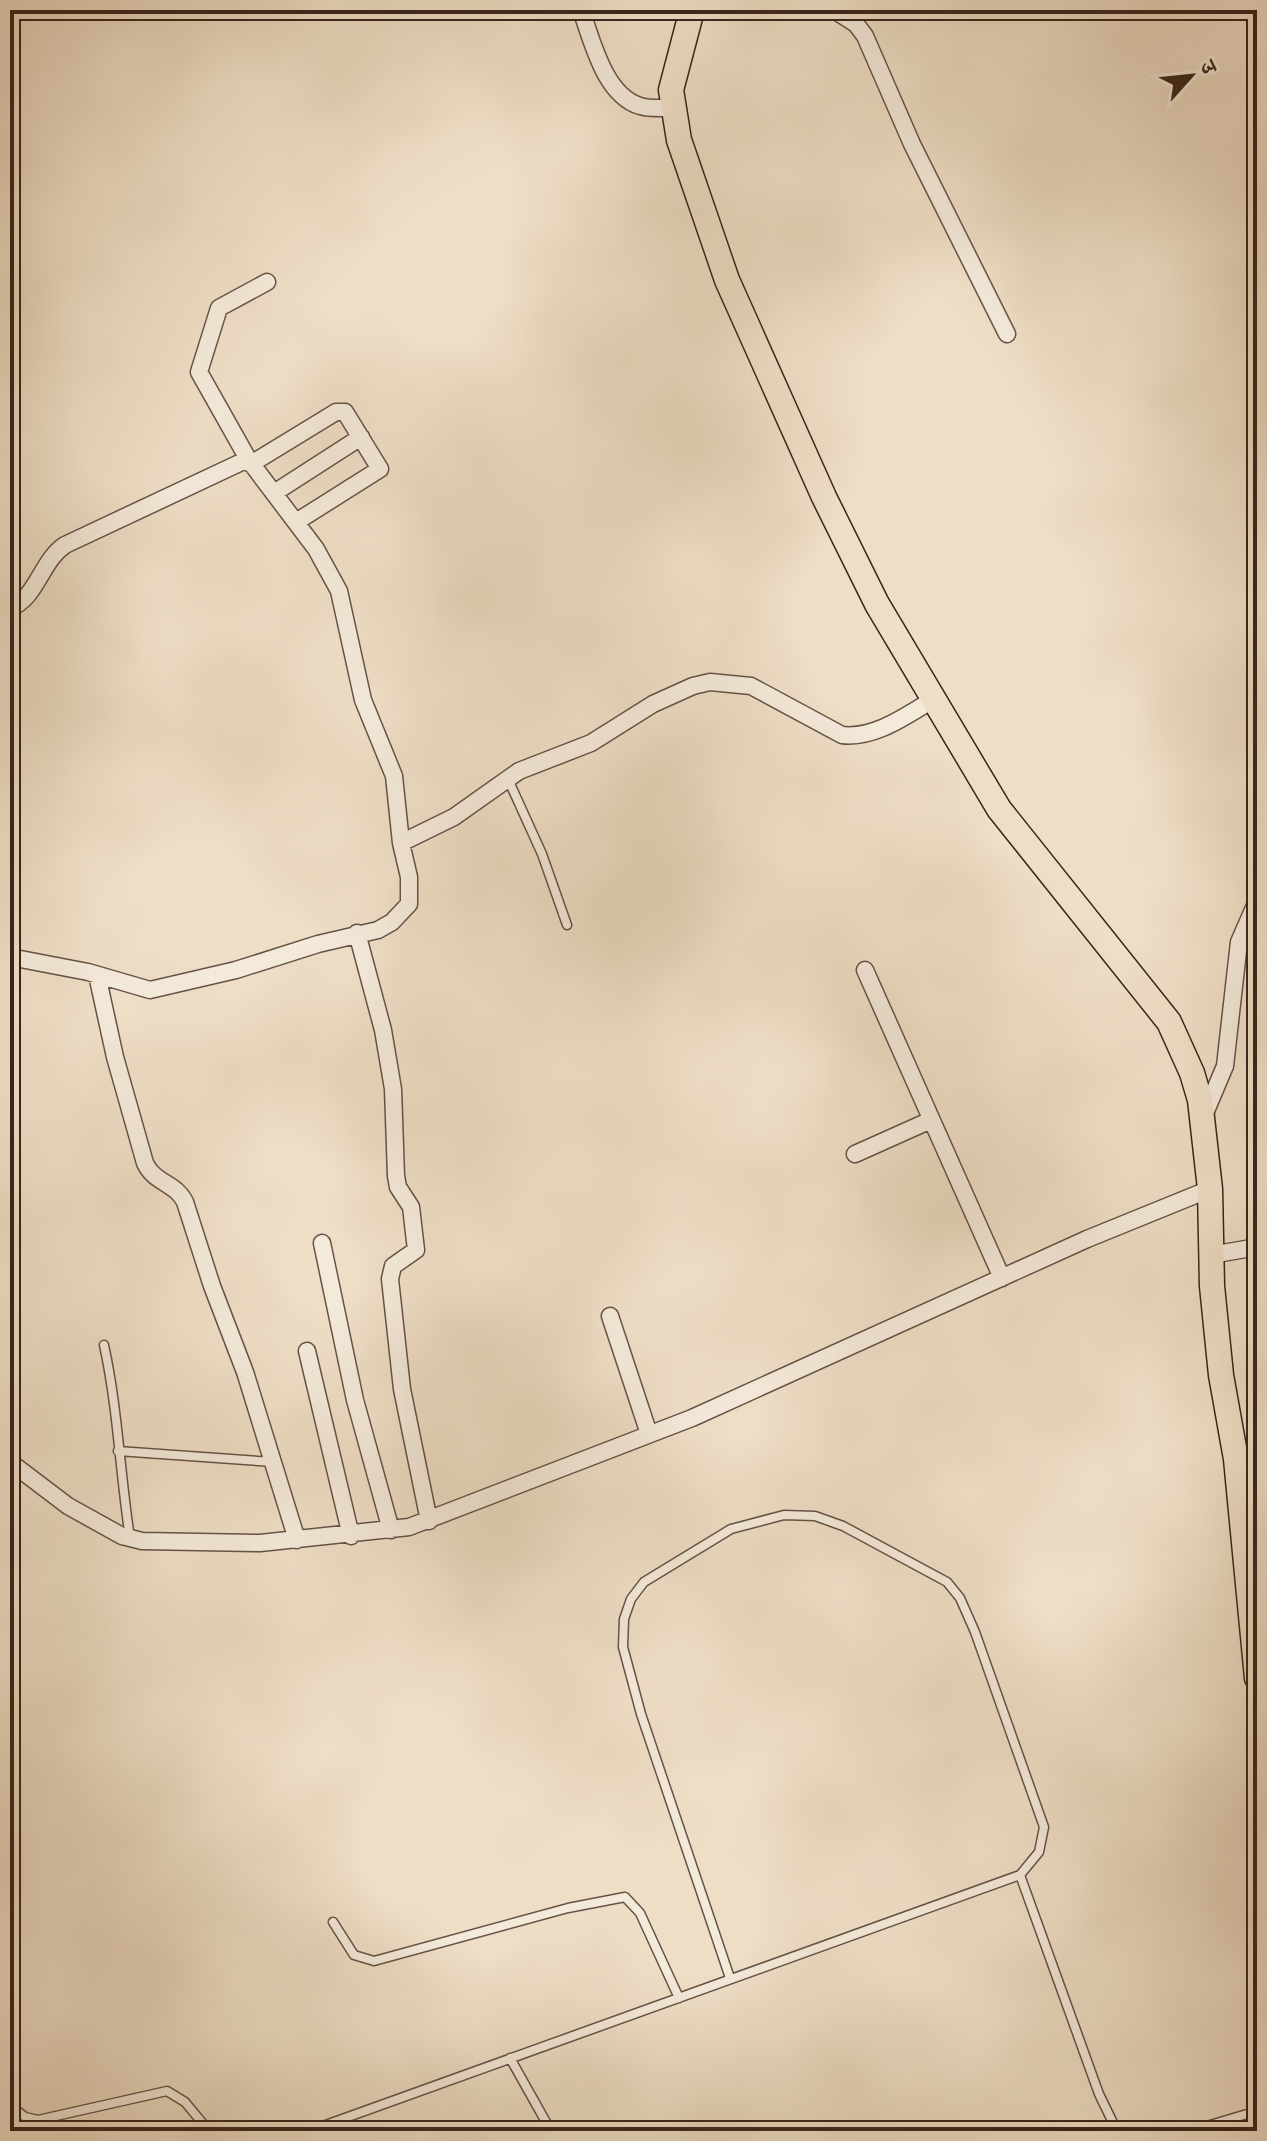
<svg xmlns="http://www.w3.org/2000/svg" width="1267" height="2141" font-family="'IM FELL Great Primer','Noto Serif Devanagari',serif">
  <style>
    .lines { fill: none; stroke-linecap: round; stroke-linejoin: round }
    .service-casing { stroke: #665246; stroke-width: 11 }
    .minor-casing { stroke: #665246; stroke-width: 19 }
    .primary-casing { stroke: #38241b; stroke-width: 27 }
    .service { stroke: #f4eada; stroke-width: 8 }
    .minor { stroke: #f4eada; stroke-width: 16 }
    .primary { stroke: #eedec6; stroke-width: 24 }
  </style>
  <rect width="100%" height="100%" fill="#eedec6"/>
  <filter id="stains"><feTurbulence type="fractalNoise" baseFrequency=".0025" numOctaves="4"/><feColorMatrix values="0 0 0 0 .2 0 0 0 0 .09 0 0 0 0 .02 0 0 0 .5 -.17"/></filter>
  <radialGradient id="worn" r=".72"><stop offset=".6" stop-color="#630" stop-opacity="0"/><stop offset="1" stop-color="#630" stop-opacity=".3"/></radialGradient>
  <g class="lines">
    <defs>
      <path id="service" d="M507 777 542 854 567 925
        M104 1345C118 1409 120 1474 130 1538
        M118 1451 273 1462
        M333 1922 354 1955 374 1961 568 1908 625 1897 640 1913 679 1998
        M730 1978 641 1714 623 1647 624 1619 631 1599 644 1582 731 1529 784 1515 815 1516 843 1526 947 1582 960 1598 975 1632 1044 1827 1039 1852 1020 1875
        M510 2058 551 2131
        M10 2105 25 2117 38 2120 167 2091 185 2102 209 2131
        M309 2131 1020 1875 1099 2094 1117 2131
        M1190 2131 1257 2111"/>
      <path id="minor" d="M581 10C592 40 604 95 640 106 649 109 662 108 672 108
        M834 10 856 24 865 36 912 144 1007 334
        M248 459 199 372 219 308 267 282
        M251 464 336 412H345L380 469 296 522
        M274 493 361 437
        M10 608C37 598 41 561 65 545L248 459 316 549 339 591 363 700 394 776 401 843
        M357 933 383 1030 393 1089 396 1176 398 1187 411 1207 416 1250 393 1266 390 1279 402 1389 429 1521
        M10 957 88 972 150 990 236 970 318 944 378 930 392 922 409 904V877L401 843 454 817 519 771 591 743 653 704 693 686 710 682 751 686 842 735C875 739 907 715 934 699
        M865 970 1002 1278
        M97 975 115 1057 145 1163C154 1183 176 1183 185 1202L212 1286 245 1372 297 1540
        M1203 1118 1225 1066 1239 942 1257 901
        M855 1154 931 1120
        M322 1243 355 1400 391 1530
        M1211 1255 1257 1247
        M610 1316 649 1434
        M307 1351 351 1536
        M10 1462 68 1506 122 1536 142 1541 260 1543 409 1527 692 1418 1087 1239 1210 1189"/>
      <path id="primary" d="M692 10 671 90 679 140 727 280 824 497 877 604 999 809 1169 1022 1192 1073 1200 1100 1210 1189 1212 1286 1221 1375 1236 1459 1257 1678"/>
    </defs>
    <use href="#service" class="service-casing"/>
    <use href="#minor" class="minor-casing"/>
    <use href="#primary" class="primary-casing"/>
    <use href="#service" class="service"/>
    <use href="#minor" class="minor"/>
    <use href="#primary" class="primary"/>
  </g>
  <rect width="1267" height="2141" fill="none" stroke="#eedec6" stroke-width="40"/>
  <rect x="12" y="12" width="1243" height="2117" fill="none" stroke="#38241b" stroke-width="4"/>
  <rect x="20" y="20" width="1227" height="2101" fill="none" stroke="#38241b" stroke-width="2"/>
  <g transform="translate(1191 76) rotate(63)" stroke="#f4eada" stroke-width="6" paint-order="stroke">
  <path d="M0-6L14 30L0 20L-14 30Z" fill="#38241b"/>
  <text y="-12" font-size="22" font-weight="bold" text-anchor="middle" fill="#38241b">उ</text>
  </g>
  <rect width="100%" height="100%" filter="url(#stains)"/>
  <rect width="100%" height="100%" fill="url(#worn)"/>
</svg>
